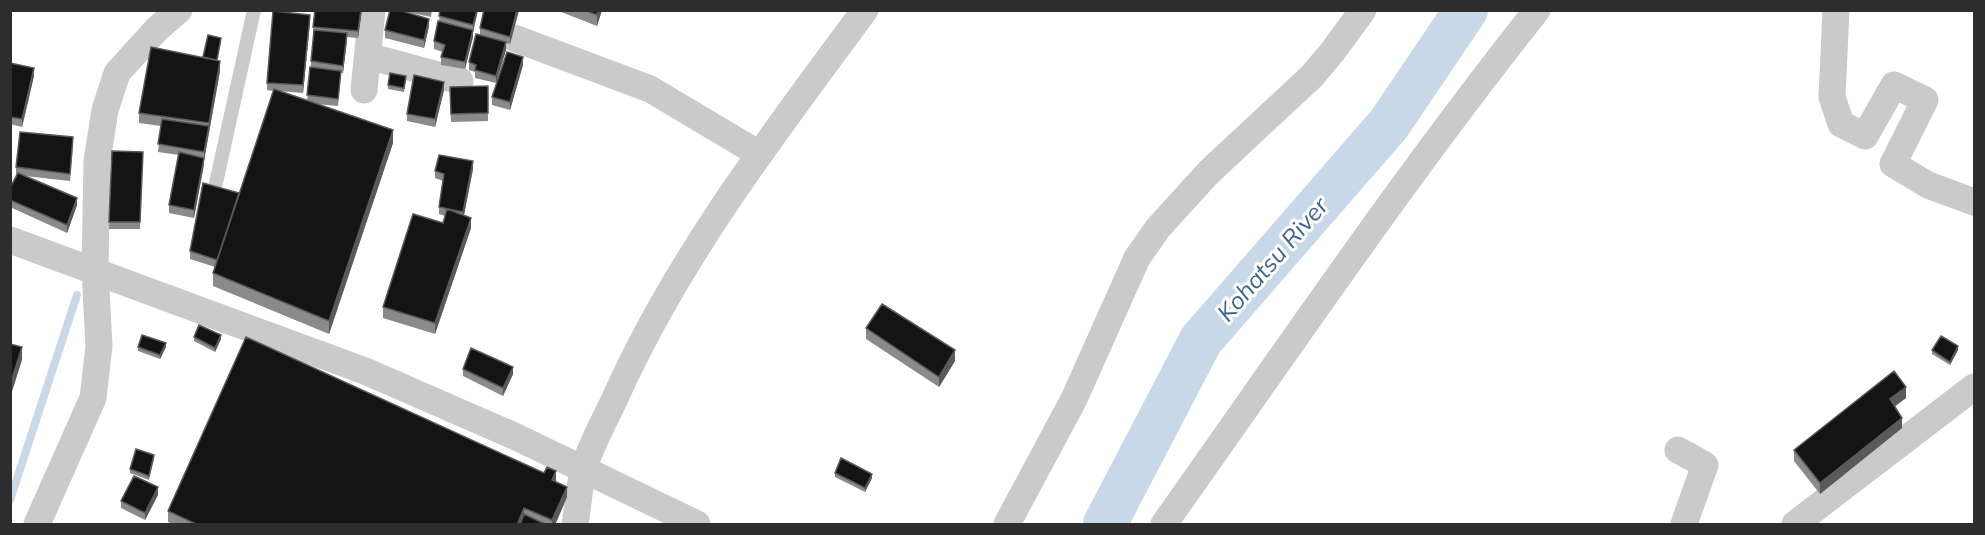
<svg xmlns="http://www.w3.org/2000/svg" width="1985" height="535" font-family="Mulish,sans-serif">
  <style>
    .lines { fill: none; stroke-linecap: round; stroke-linejoin: round }
    .stream { stroke: #c9d8e9; stroke-width: 8 }
    .river { stroke: #c9d8e9; stroke-width: 44 }
    .service { stroke: #cacaca; stroke-width: 14 }
    .minor { stroke: #cacaca; stroke-width: 27 }
    .wall { fill: #8a8a8a }
    .shaded-wall { fill: #5a5a5a }
    .building { fill: #141414; stroke: #5a5a5a; stroke-width: 1.5 }
    .labels { text-anchor: middle; dominant-baseline: central; stroke-width: 6; stroke-linejoin: round; paint-order: stroke }
    .water-label { font-size: 24px; font-style: italic; fill: #40658a; stroke: #fff }
  </style>
  <rect width="100%" height="100%" fill="#fff"/>
  <g class="lines">
    <path class="stream" d="M10 500 77 295"/>
    <path class="river" d="M1105 524 1201 340 1389 124 1466 10"/>
    <path class="service" d="M216 183 254 10"/>
    <path class="minor" d="M1836 10 1832 97 1841 124 1865 136 1894 85 1925 100 1893 164 1928 185 1974 202
      M514 38 650 89 759 154
      M368 56 460 81
      M364 90 372 10
      M10 240 365 371 512 435 697 524
      M1678 450 1705 465 1684 524
      M37 524 93 398 99 346 95 270 97 161 105 110 117 73 157 29 179 10
      M575 524C578 507 579 488 583 471 588 450 607 416 616 396 679 256 774 133 865 10
      M1007 524 1074 399 1137 258 1158 228 1209 172 1312 76 1333 51 1363 10
      M1164 524C1286 352 1405 176 1537 10
      M1795 524 1974 387"/>
  </g>
  <path class="wall" d="M362 10 358 38 347 37 343 73H341L338 106 316 104 393 143 329 334 213 286V273L215 267 190 259V251L239 193 273 91 267 90V83L310 22 303 93 278 91 307 101 314 35 313 27Z
    M407 10H432L431 17 407 12Z
    M440 10H478L473 32V37L465 69 441 65V57L443 52 434 49V41L439 22Z
    M484 10H519L510 44 506 43V50L496 83 475 78V72L469 70V62L480 35V28Z
    M556 10H602L597 26Z
    M429 26 424 48 385 38V30Z
    M221 42 217 60 220 71 194 218 169 213V205L179 155 158 152 161 126 139 123V113Z
    M10 63 34 76 22 127 10 124Z
    M523 65 510 110 492 105V97Z
    M406 80 404 92 388 89V85Z
    M488 86V121L451 122 450 94Z
    M444 90 435 127 407 121V114Z
    M73 144 70 181 25 176 77 205 67 233 10 207V188L16 175V167Z
    M112 151 143 152 140 229H109Z
    M473 169 464 215 471 228 435 334 383 318V307L443 223 445 216 439 214V207L443 181 435 178V171Z
    M866 328 955 361 939 387 866 339Z
    M194 337 221 339 215 352 194 341Z
    M138 347H166L160 359 138 351Z
    M1932 350H1958L1950 365 1932 354Z
    M463 369 513 374 503 396 463 376Z
    M1906 398 1895 406 1902 428 1820 494 1794 461V450Z
    M154 459 149 480 130 473V469Z
    M835 473 872 478 865 492 835 477Z
    M556 481 567 497 555 525H175L168 522V511Z
    M158 495 145 520 121 508V501Z"/>
  <path class="shaded-wall" d="M361 10H362L358 38V31Z
    M477 10H478L473 32V25Z
    M517 10H519L510 44V37Z
    M598 10H602L597 26V15Z
    M310 15V22L303 93V85Z
    M429 19V26L424 48V40Z
    M473 30V37L465 69V62Z
    M347 33V41L343 73V66Z
    M506 42V50L496 83V76Z
    M523 57V65L510 110V102Z
    M220 61V71L204 160V152Z
    M34 68V76L22 127V119Z
    M444 82V90L435 127V119Z
    M393 130V143L329 334V321Z
    M204 158V165L194 218V210Z
    M473 161V169L463 220V212Z
    M77 198V205L67 233V225Z
    M471 218V228L435 334V323Z
    M221 335V339L215 352V348Z
    M166 343V347L160 359V355Z
    M1958 346V350L1950 365V362Z
    M22 347V360L10 398V385Z
    M955 350V361L939 387V377Z
    M513 367V374L503 396V388Z
    M1906 387V398L1890 410V399Z
    M1902 418V428L1820 494V483Z
    M556 471V482L552 480Z
    M872 474V478L865 492V488Z
    M158 487V495L145 520V513Z
    M567 487V497L555 525H552V520Z
    M524 508V518L521 525H517Z"/>
  <path class="building" d="M315 10H361L358 31 313 27Z
    M390 10H399L429 19 424 40 385 30Z
    M440 10H477L473 25 439 16Z
    M484 10H517L510 37 480 28Z
    M584 10H598L597 15Z
    M273 11 310 15 303 85 267 83Z
    M438 21 473 30 465 62 441 57 445 45 434 41Z
    M314 30 347 33 343 66 311 61Z
    M476 34 506 42 496 76 475 70 476 65 469 62Z
    M208 35 221 38 217 60 203 57Z
    M151 47 220 61 209 123 139 113Z
    M507 52 523 57 510 102 492 97Z
    M10 63 34 68 22 119 10 117Z
    M310 67 341 71 338 99 307 95Z
    M390 73 406 76 404 88 388 85Z
    M414 75 444 82 435 119 407 114Z
    M488 86V113L451 114 450 87Z
    M274 89 393 130 329 321 213 273Z
    M162 119 209 126 204 152 158 144Z
    M20 132 73 137 70 174 16 167Z
    M112 151 143 152 140 222H109Z
    M179 152 204 158 194 210 169 205Z
    M439 155 473 161 463 212 439 207 444 174 435 171Z
    M18 173 77 198 67 225 10 200V188Z
    M203 183 239 193 217 260 190 251Z
    M447 209 471 218 435 323 383 307 413 214 443 223Z
    M882 304 955 350 939 377 866 328Z
    M199 325 221 335 215 348 194 337Z
    M142 335 166 343 160 355 138 347Z
    M1941 336 1958 346 1950 362 1932 350Z
    M246 337 544 473 547 467 556 471 552 480 567 487 552 520 524 508 517 525H198L168 511Z
    M10 344 22 347 10 385Z
    M471 348 513 367 503 388 463 369Z
    M1894 371 1906 387 1890 399 1902 418 1820 483 1794 450Z
    M136 449 154 455 149 476 130 469Z
    M841 458 872 474 865 488 835 473Z
    M134 476 158 487 145 513 121 501Z
    M524 514 547 525H520Z"/>
  <g class="labels">
    <g class="water-label">
      <text transform="translate(1272 259) rotate(-49)">Kohatsu River</text>
    </g>
  </g>
  <rect width="1985" height="535" fill="none" stroke="#2d2d2d" stroke-width="24"/>
</svg>
